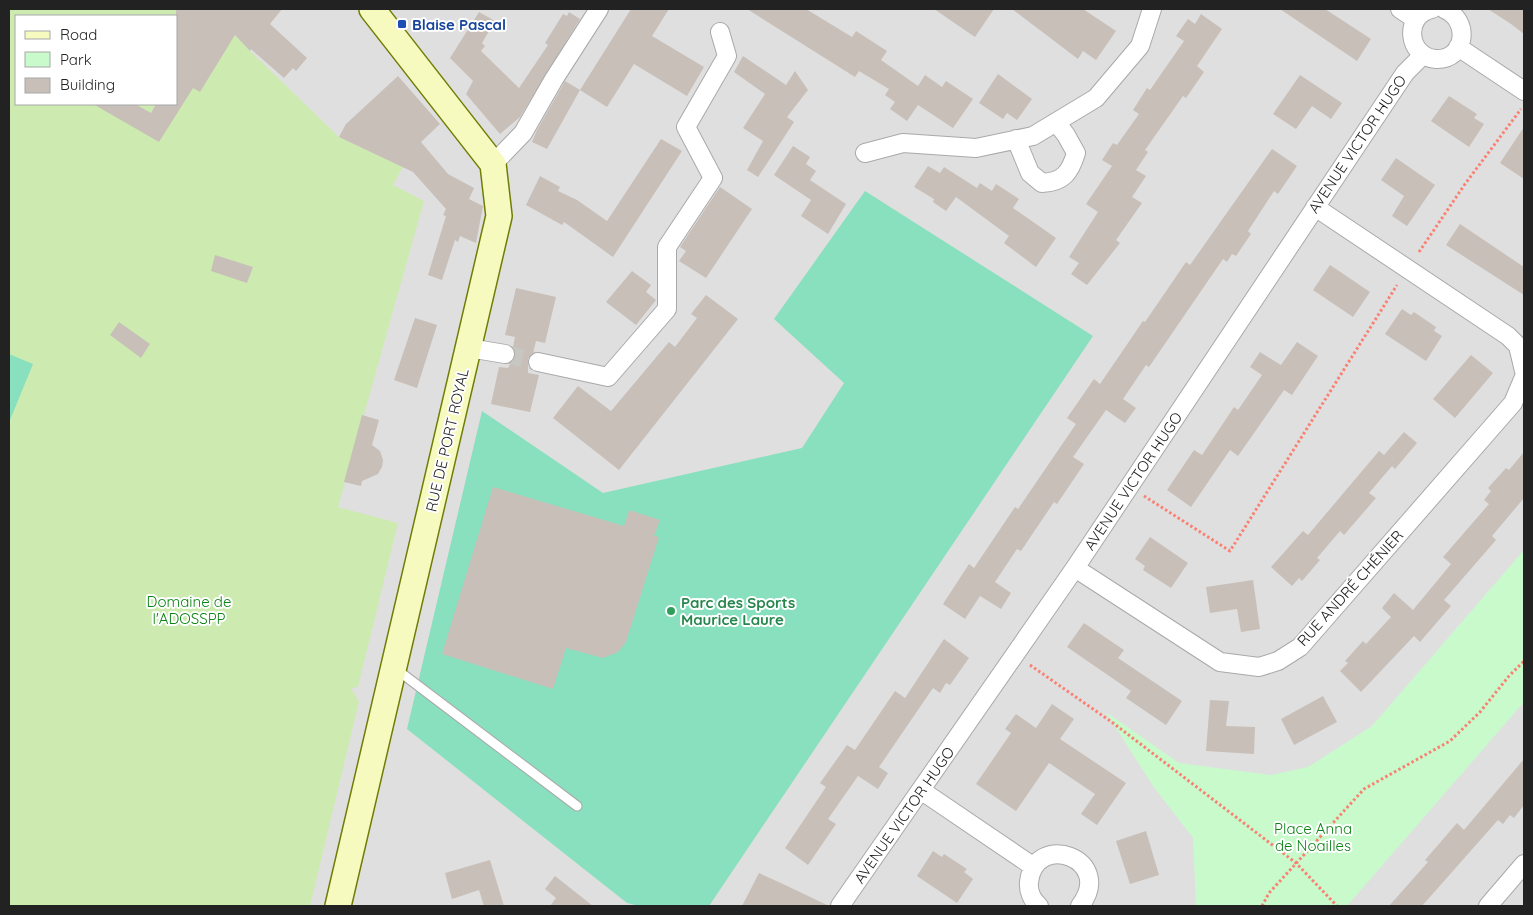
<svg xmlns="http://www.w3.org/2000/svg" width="1533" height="915" font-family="Quicksand,sans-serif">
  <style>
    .residential { fill: #e0dfdf; fill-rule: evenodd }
    .grass { fill: #cdebb0; fill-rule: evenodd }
    .park { fill: #c8facc }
    .pitch { fill: #88e0be }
    .building { fill: #c7bfb8 }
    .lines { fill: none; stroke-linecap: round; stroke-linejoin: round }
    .street-tunnel { stroke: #c8c6c1; stroke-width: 18; stroke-dasharray: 18 9; stroke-linecap: butt }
    .lane-casing { stroke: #a9a9a9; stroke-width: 11 }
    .street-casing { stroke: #a9a9a9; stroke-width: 20 }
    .secondary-casing { stroke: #707d05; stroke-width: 28 }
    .path { stroke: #fa8072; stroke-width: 3; stroke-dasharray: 2.5 2.5; stroke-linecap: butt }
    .lane { stroke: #fff; stroke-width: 9 }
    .street { stroke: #fff; stroke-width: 18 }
    .secondary { stroke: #f7fabf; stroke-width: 25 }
    .transit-dot { fill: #1a4fb4; stroke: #fff; stroke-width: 2 }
    .leisure-dot { fill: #2e9e5b; stroke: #fff; stroke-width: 2 }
    .labels { text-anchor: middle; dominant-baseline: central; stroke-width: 4; stroke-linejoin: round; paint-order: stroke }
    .transit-label { font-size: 15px; font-weight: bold; fill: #164399; stroke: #fff; text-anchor: start }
    .street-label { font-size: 15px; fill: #222; stroke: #fff }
    .park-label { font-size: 15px; fill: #0c8416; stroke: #fff }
    .leisure-label { font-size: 15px; font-weight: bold; fill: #27864d; stroke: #fff; text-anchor: start }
  </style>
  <rect width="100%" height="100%" fill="#f2efe9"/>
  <path class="residential" d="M9 9H1524V906H9ZM16 16H176V104H16Z"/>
  <path class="grass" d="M9 9H211L250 51 339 137 403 167 393 185 424 201 338 507 398 523 358 687 351 688 359 702 310 906H9ZM16 16H176V104H16Z"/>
  <path class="park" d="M1524 550V702L1347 906H1196L1193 838 1153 786 1106 712 1179 763 1271 775 1308 767 1372 726Z"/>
  <path class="pitch" d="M865 191 1093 336 709 906H639L627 903 407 729 482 411 603 493 802 448 844 383 774 319Z
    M9 354 33 364 10 420H9Z"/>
  <path class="building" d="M176 9H282L270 24 307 58 296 71 293 68 284 78 251 49 250 51 235 35 200 92 193 88 159 142 93 104H135L151 113 156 104H176Z
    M631 9H669L652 36 704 67 687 96 634 64 607 107 580 90Z
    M747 9H806L852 37 856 31 887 51 881 60 918 86 925 75 942 87 946 81 973 99 953 128 918 105 907 121 890 109 895 102 885 95 889 89 859 71 855 77Z
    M934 9H994L975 37Z
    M1012 9H1083L1116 31 1096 60 1083 51 1078 59Z
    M1280 9H1325L1371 39 1357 61Z
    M1488 9H1524V34L1511 24Z
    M479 12 495 21 482 43 485 46 481 51 519 88 548 45 545 43 563 14 567 16 569 12 580 19 520 117 500 134 466 94 473 81 450 58Z
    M1201 14 1222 29 1197 66 1204 72 1186 98 1183 96 1145 150 1148 152 1136 170 1146 176 1132 197 1142 203 1116 240 1120 243 1087 285 1071 274 1079 263 1069 257 1098 212 1086 204 1112 166 1102 160 1113 143 1117 145 1139 114 1133 110 1147 88 1150 90 1184 41 1176 36 1188 19 1195 24Z
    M743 56 786 85 795 71 808 90 787 117 794 122 758 177 747 170 763 141 743 128 765 94 734 72Z
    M998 74 1032 99 1017 120 1007 113 1003 119 979 103Z
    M1300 75 1342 103 1331 119 1312 106 1296 129 1273 114Z
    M398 76 440 124 421 142 448 174 474 188 469 199 483 206 476 243 460 236 458 242 455 240 442 280 428 275 446 216 443 215 446 209 413 172 339 137 346 124Z
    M565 81 580 90 547 149 532 142 537 130Z
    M1449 96 1477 114 1474 118 1484 124 1469 147 1431 121Z
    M1524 127V179L1500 163Z
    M661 139 682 151 613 257 564 222 562 225 526 205 540 176 560 187 558 191 577 200 607 221Z
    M793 146 810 157 806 164 816 171 810 180 846 204 828 234 801 216 811 200 774 175Z
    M1272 149 1297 166 1278 194 1274 191 1248 231 1251 234 1236 256 1232 254 1227 262 1223 259 1149 367 1146 365 1123 399 1136 408 1125 423 1106 410 1073 457 1084 464 1057 504 1054 502 1021 551 1017 549 995 582 1011 593 1001 609 980 596 965 619 943 604 969 564 974 568 1015 507 1018 509 1076 424 1067 418 1094 379 1100 384 1143 321 1145 322 1186 262 1190 265Z
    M1396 158 1435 185 1407 226 1392 216 1404 196 1381 180Z
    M928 166 940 173 944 167 977 188 980 183 992 191 996 184 1019 199 1013 208 1056 238 1036 267 1004 243 1009 236 956 197 946 211 933 202 934 199 914 187Z
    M720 187 752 209 706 278 679 261 686 251 680 247Z
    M1460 224 1524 267V295L1446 245Z
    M215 255 253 267 247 283 211 271Z
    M1330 265 1370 292 1353 317 1313 290Z
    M632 271 651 285 646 292 656 300 636 325 606 302Z
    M516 288 556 297 545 343 536 341 533 353 528 359V373L539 375 530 412 491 404 499 367 508 368 515 356 513 347 515 337 505 335Z
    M706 295 738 319 619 470 553 418 578 386 611 411 669 342 675 347 697 318 691 314Z
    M1402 309 1411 315 1414 312 1436 327 1434 331 1442 336 1426 361 1385 334Z
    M415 318 437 325 417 388 394 380Z
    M119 322 150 344 141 358 110 335Z
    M1297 342 1318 356 1292 395 1284 390 1238 456 1230 450 1191 507 1167 490 1194 450 1202 455 1234 407 1238 410 1262 375 1250 367 1260 352 1281 365Z
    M1471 355 1493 373 1455 418 1433 399Z
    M362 415 379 420 372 445 380 451 383 460 382 467 378 474 362 481 361 486 344 482Z
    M1404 432 1417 443 1395 469 1392 466 1369 493 1376 498 1344 535 1340 531 1317 558 1320 560 1302 581 1299 578 1292 586 1271 567 1303 531 1308 535 1379 451 1384 455Z
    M1524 452V498L1492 536 1496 540 1444 600 1451 606 1420 642 1414 636 1361 692 1340 671 1348 663 1345 661 1363 641 1366 644 1391 617 1382 608 1394 593 1413 610 1451 564 1443 557 1489 504 1484 500 1491 491 1488 488 1506 468 1509 470Z
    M493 487 624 526 629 510 660 520 654 536 659 537 626 642 618 652 603 658 566 648 553 689 442 654Z
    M1150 537 1188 563 1171 588 1143 570 1145 566 1135 559Z
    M1253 580 1260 629 1241 632 1237 609 1210 613 1206 587Z
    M1084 623 1124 650 1118 658 1182 701 1166 725 1126 698 1131 691 1067 647Z
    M944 639 969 658 950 685 946 683 940 693 933 688 879 767 888 773 878 789 858 776 828 819 836 824 808 865 785 848 826 787 820 783 847 745 855 750 895 691 905 698Z
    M1323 696 1337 722 1294 745 1281 719Z
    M1210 700 1229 701 1226 726 1255 727 1254 754 1206 751Z
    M1052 704 1074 719 1060 739 1126 783 1097 825 1081 814 1095 794 1049 763 1016 811 976 784 1011 733 1005 729 1016 714 1036 728Z
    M1524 759V805L1514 818 1510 815 1503 824 1498 820 1422 906H1389L1428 862 1425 860 1457 823 1464 830Z
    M1146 831 1159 875 1130 884 1116 841Z
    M933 851 942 857 944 854 967 869 964 872 973 879 957 903 917 876Z
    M490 860 504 906H484L479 890 452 899 445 873Z
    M759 873 783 884 829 906H742Z
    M555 876 593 906H550L556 898 545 889Z"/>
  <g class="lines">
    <path class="street-tunnel" d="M505 354 538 362"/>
    <defs>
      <path id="lane" d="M396 669 577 806"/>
      <path id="street" d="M1400 9 1415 19
        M1432 9C1403 15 1407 57 1436 59 1466 60 1471 20 1444 9
        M1458 47 1524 91
        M1016 139 1030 173 1042 183C1063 182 1070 173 1076 153L1066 135 1056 122
        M865 153 903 143 976 148 1033 136 1096 98 1140 46 1152 9
        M493 164 523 133 554 79 599 9
        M1315 207 1508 336 1518 346 1524 371
        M469 348 505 354
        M538 362 608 377 667 309V247L713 178 686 127 727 56 720 32
        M1075 568 1220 662 1259 667 1278 661 1300 647 1513 403 1524 377
        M922 791 1034 867
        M840 906 1075 568 1405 73 1423 55
        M1039 906C1032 900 1028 891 1029 882 1035 830 1116 859 1080 906
        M1488 906 1524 864"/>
      <path id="secondary" d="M338 906 499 216 493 164 372 9"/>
    </defs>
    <use href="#lane" class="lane-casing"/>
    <use href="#street" class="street-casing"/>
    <use href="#secondary" class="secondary-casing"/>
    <path class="path" d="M1419 252 1465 184 1521 109
      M1144 496 1230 551 1397 285
      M1030 665 1113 723 1296 863 1337 906
      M1262 906 1269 893 1364 789 1450 741 1480 712 1509 676 1524 661"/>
    <use href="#lane" class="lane"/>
    <use href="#street" class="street"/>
    <use href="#secondary" class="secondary"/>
  </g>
  <rect class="transit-dot" x="397" y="19" width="10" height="10" rx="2.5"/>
  <circle class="leisure-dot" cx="671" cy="611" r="5"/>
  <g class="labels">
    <g class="transit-label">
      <text x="412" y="24">Blaise Pascal</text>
    </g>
    <g class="street-label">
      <text transform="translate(1357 144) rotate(-56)">AVENUE VICTOR HUGO</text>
      <text transform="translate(447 440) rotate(-77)">RUE DE PORT ROYAL</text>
      <text transform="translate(1133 481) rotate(-56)">AVENUE VICTOR HUGO</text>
      <text transform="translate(1350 588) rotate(-48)">RUE ANDRÉ CHÉNIER</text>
      <text transform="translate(904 815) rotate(-55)">AVENUE VICTOR HUGO</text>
    </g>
    <g class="park-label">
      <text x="189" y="601">Domaine de<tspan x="189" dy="17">l'ADOSSPP</tspan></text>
      <text x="1313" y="828">Place Anna<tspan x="1313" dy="17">de Noailles</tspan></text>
    </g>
    <g class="leisure-label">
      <text x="681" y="602">Parc des Sports<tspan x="681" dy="17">Maurice Laure</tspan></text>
    </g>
  </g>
  <rect width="1533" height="915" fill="none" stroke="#222222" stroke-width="20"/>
  <rect x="15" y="15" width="162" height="90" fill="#ffffff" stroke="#a7a7a7"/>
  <rect x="25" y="31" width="25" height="8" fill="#f7fabf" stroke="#a7a7a7"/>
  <text x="60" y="40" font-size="15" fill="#222222">Road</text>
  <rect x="25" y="52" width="25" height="15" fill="#c8facc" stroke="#a7a7a7"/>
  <text x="60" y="65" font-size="15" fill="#222222">Park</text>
  <rect x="25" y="78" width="25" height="15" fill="#c7bfb8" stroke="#a7a7a7"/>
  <text x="60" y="90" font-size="15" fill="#222222">Building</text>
</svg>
